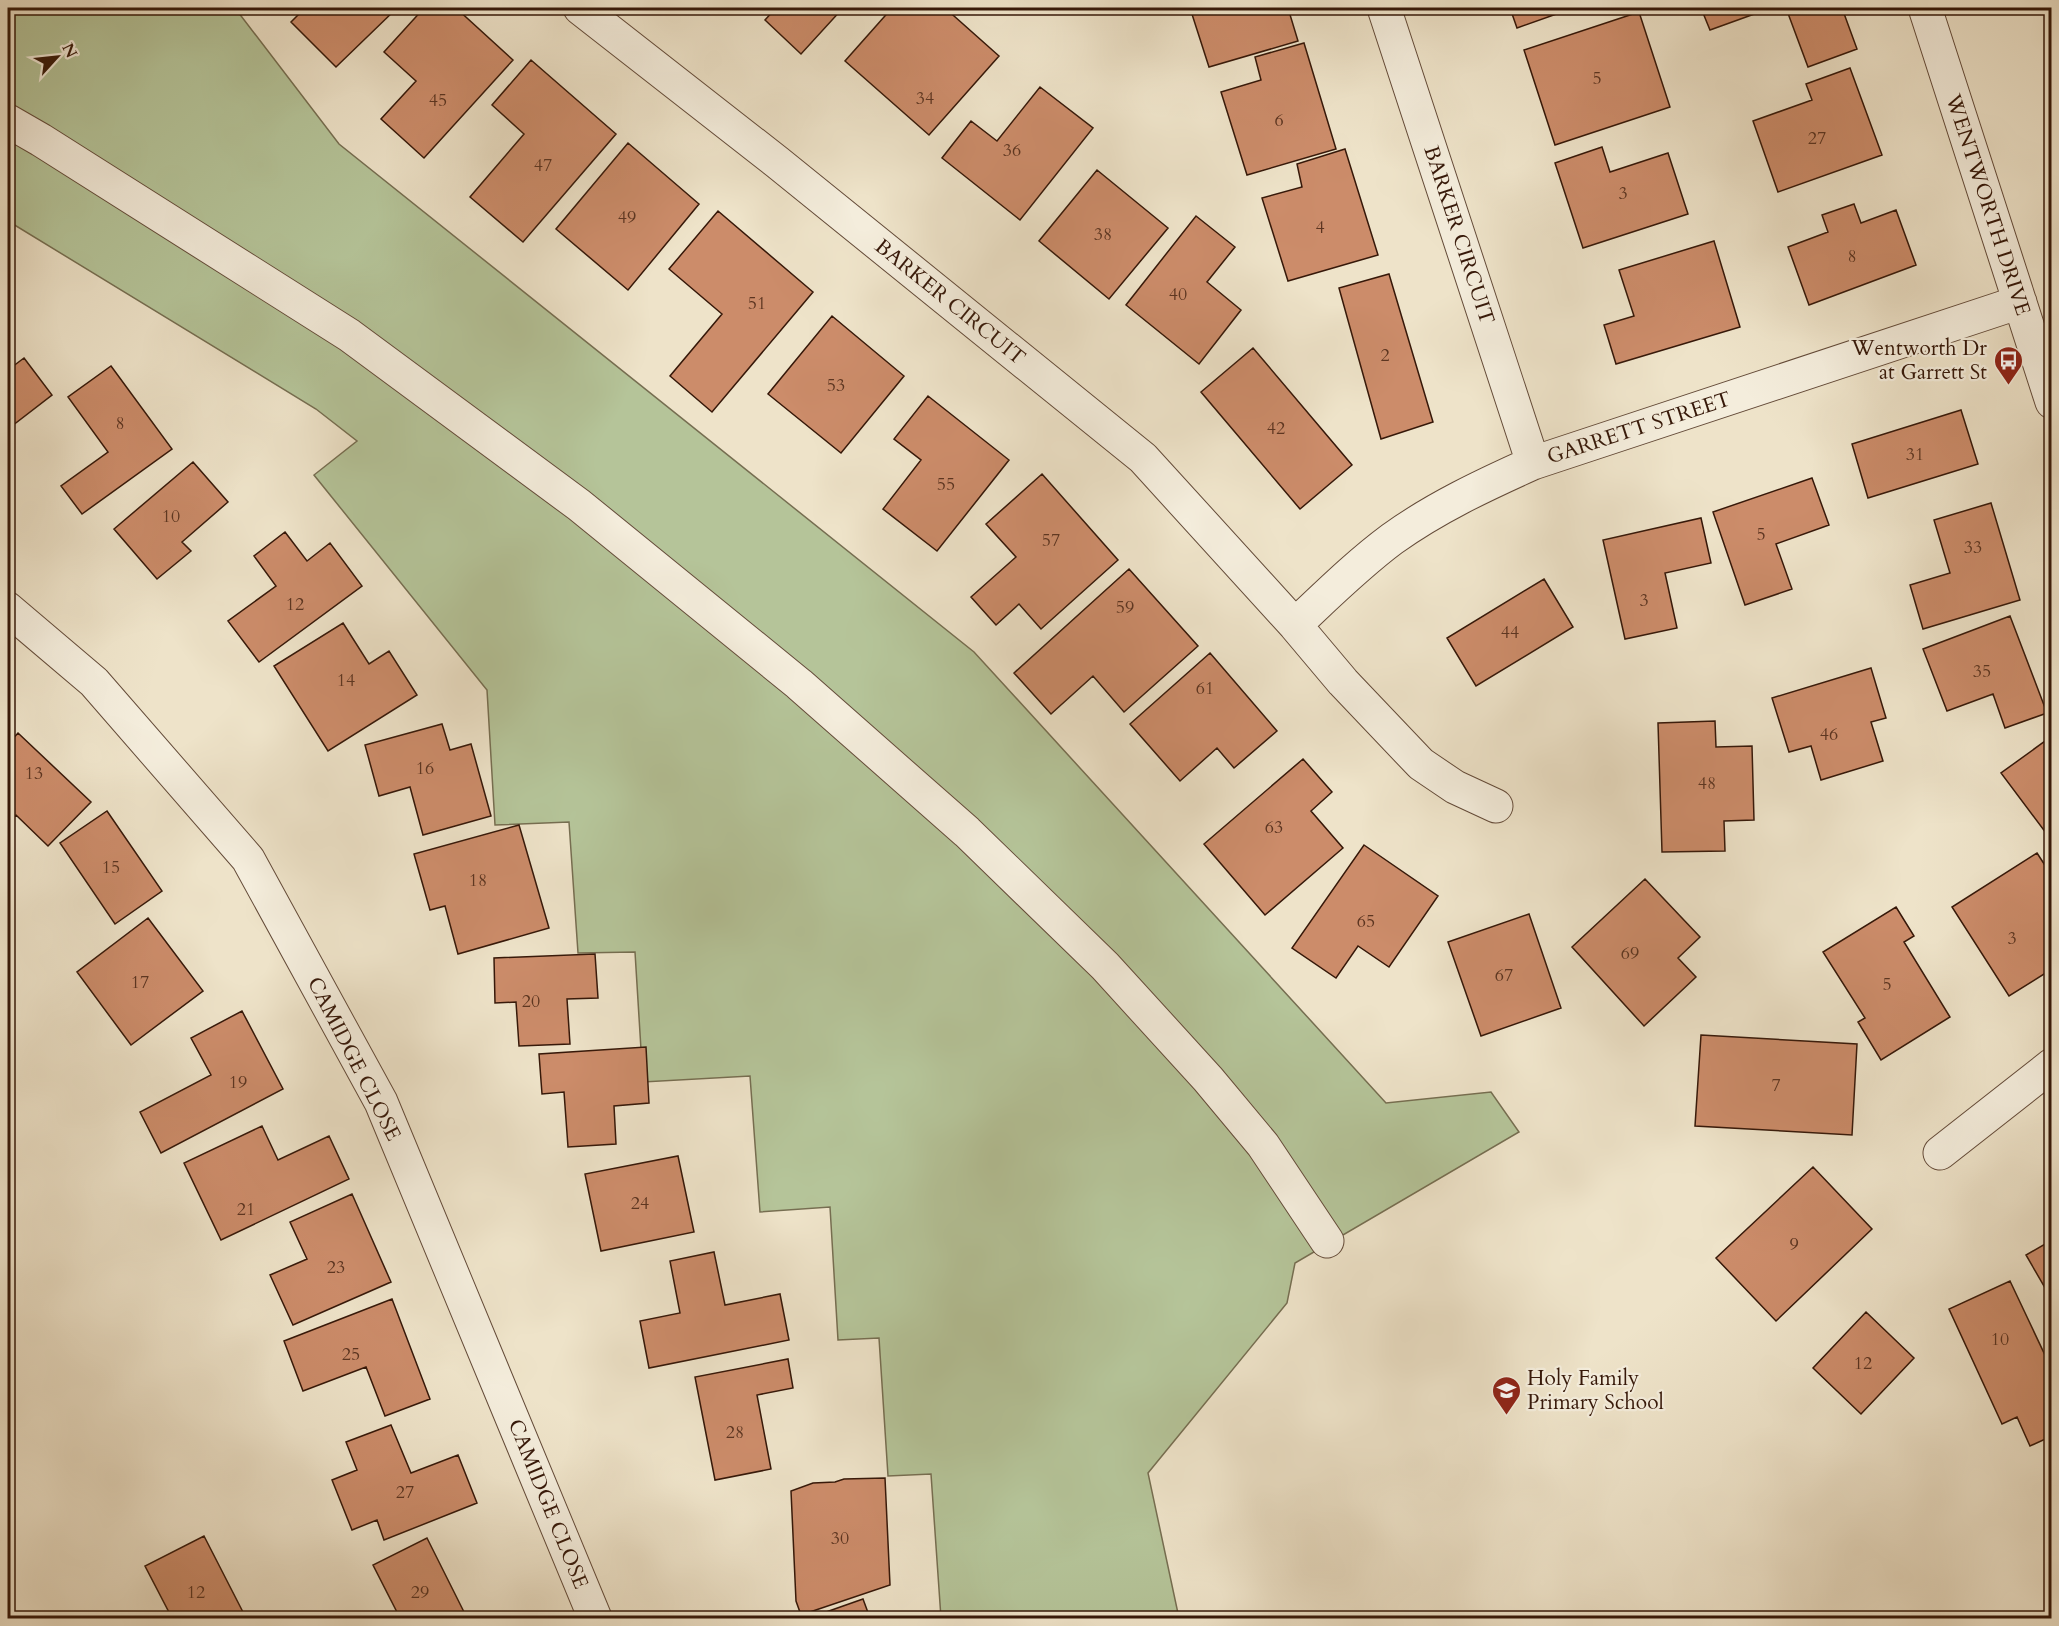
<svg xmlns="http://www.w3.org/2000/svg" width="2059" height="1626" font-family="Cardo,serif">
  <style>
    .green { fill: #b5c499; stroke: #766e51; stroke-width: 1.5 }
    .building { fill: #cc8c6a; stroke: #361809; stroke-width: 1.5 }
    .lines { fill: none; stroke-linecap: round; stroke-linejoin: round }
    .minor-casing { stroke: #644b39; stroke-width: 35 }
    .minor { stroke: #f4eddc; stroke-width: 33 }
    .labels { text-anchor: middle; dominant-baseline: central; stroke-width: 4.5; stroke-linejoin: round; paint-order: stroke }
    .number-label { font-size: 18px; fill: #5c3521 }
    .street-label { font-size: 21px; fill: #361809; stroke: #f4eddc }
    .poi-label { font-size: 21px; fill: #361809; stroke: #f4eddc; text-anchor: end }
  </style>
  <rect width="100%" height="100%" fill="#eee3c9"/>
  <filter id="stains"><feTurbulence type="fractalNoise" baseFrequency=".00333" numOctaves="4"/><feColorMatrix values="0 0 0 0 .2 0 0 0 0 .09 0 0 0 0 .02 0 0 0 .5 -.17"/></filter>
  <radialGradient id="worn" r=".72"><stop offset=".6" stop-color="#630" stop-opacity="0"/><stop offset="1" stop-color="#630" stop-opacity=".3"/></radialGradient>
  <path class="green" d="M8 8H235L339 144 974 652 1386 1103 1491 1092 1519 1132 1295 1263 1287 1303 1148 1473 1179 1618H941L931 1474 888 1476 879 1338 838 1340 830 1207 760 1212 750 1076 643 1082 635 952 578 953 569 822 495 825 487 690 314 475 357 441 316 409 8 221Z"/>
  <path class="building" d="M305 8H397L336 67 291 22Z
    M424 8H456L513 60 424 158 381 119 416 81 384 52Z
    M776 8H843L801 54 765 20Z
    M892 8H945L999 56 929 135 845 61Z
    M1190 8H1288L1298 41 1209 67Z
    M1510 8H1564L1565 11 1517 28Z
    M1701 8H1771L1710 30Z
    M1786 8H1842L1857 49 1808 67Z
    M1639 12 1670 107 1555 145 1524 50Z
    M1304 43 1336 149 1247 175 1221 92 1261 80 1255 57Z
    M531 60 616 134 523 242 470 197 524 134 492 105Z
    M1850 68 1882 155 1778 192 1753 121 1812 100 1806 84Z
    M1040 87 1093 128 1020 220 942 158 971 121 997 141Z
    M628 143 699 204 628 290 556 229Z
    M1602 147 1610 172 1668 153 1688 214 1583 248 1555 163Z
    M1345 149 1378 255 1288 281 1262 198 1302 187 1297 164Z
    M1097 170 1168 228 1109 299 1039 241Z
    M1854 204 1861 223 1896 210 1916 265 1809 305 1788 247 1828 232 1822 215Z
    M718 211 813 292 712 412 670 376 722 314 669 269Z
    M1196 216 1235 247 1207 282 1241 310 1199 364 1126 305Z
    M1714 241 1740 327 1616 364 1604 325 1634 316 1619 270Z
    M1389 274 1433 422 1381 439 1339 288Z
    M832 316 904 376 841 453 768 394Z
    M1253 348 1352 465 1300 509 1201 392Z
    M24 358 52 395 8 429V370Z
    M111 366 172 449 82 514 61 486 108 452 68 397Z
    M928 396 1009 460 937 551 883 509 921 460 894 439Z
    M1961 410 1978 464 1868 498 1852 444Z
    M193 462 228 502 182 542 191 551 157 579 114 529Z
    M1042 474 1118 560 1041 629 1019 604 996 625 971 597 1016 557 986 524Z
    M1812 478 1829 525 1776 544 1792 589 1745 605 1713 512Z
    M1991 503 2020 600 1923 629 1910 585 1950 573 1934 520Z
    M1701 518 1711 563 1665 573 1677 628 1625 639 1603 540Z
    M285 532 307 561 330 543 362 586 259 662 228 621 276 586 254 556Z
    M1129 569 1198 646 1124 712 1093 676 1051 714 1014 673Z
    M1544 579 1573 627 1476 686 1447 638Z
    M2010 616 2047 713 2005 728 1993 694 1947 711 1923 649Z
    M343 623 369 664 389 651 417 695 328 751 274 666Z
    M1210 653 1277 731 1234 768 1217 748 1180 781 1130 724Z
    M1871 668 1886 718 1871 722 1883 761 1821 780 1811 746 1789 752 1772 698Z
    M1715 721 1716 747 1752 746 1754 820 1724 821 1725 851 1662 852 1658 723Z
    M442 724 450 750 471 744 491 816 423 835 410 787 379 796 365 745Z
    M18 733 91 802 48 846 16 815 8 824V744Z
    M2052 736V841L2001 773Z
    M1303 759 1332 792 1311 811 1343 848 1265 915 1204 844Z
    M107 811 162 891 115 924 60 843Z
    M519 825 549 928 458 954 445 906 430 910 414 854Z
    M1364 845 1438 896 1389 967 1358 946 1336 978 1292 948Z
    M2037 853 2052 876V969L2009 996 1952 907Z
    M1645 879 1700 937 1678 958 1696 977 1644 1026 1572 947Z
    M1896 907 1914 936 1904 942 1950 1017 1881 1060 1858 1022 1865 1018 1823 952Z
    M1529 914 1561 1008 1481 1036 1448 942Z
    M148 918 203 991 131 1045 77 972Z
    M595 954 598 998 567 999 570 1044 519 1046 516 1002 495 1003 494 958Z
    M242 1011 283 1089 161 1153 140 1112 211 1075 191 1038Z
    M1701 1035 1857 1044 1852 1135 1695 1126Z
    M646 1047 649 1103 614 1106 616 1144 568 1147 564 1092 542 1094 539 1054Z
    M262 1126 278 1160 329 1136 349 1179 221 1240 184 1163Z
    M678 1156 694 1232 601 1251 585 1174Z
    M1813 1167 1872 1229 1776 1321 1716 1258Z
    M352 1194 391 1282 293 1325 270 1275 307 1259 290 1222Z
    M2052 1240V1300L2026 1255Z
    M714 1252 725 1305 780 1294 789 1340 649 1368 640 1321 680 1313 670 1261Z
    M2010 1281 2052 1370V1436L2030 1446 2017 1417 2002 1424 1949 1309Z
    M392 1299 430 1399 385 1416 366 1367 303 1391 284 1341Z
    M1866 1312 1914 1358 1861 1414 1813 1368Z
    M788 1359 793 1388 757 1395 771 1469 715 1480 695 1377Z
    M391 1425 411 1473 458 1455 477 1503 384 1540 377 1520 352 1530 332 1480 357 1470 346 1442Z
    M885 1478 890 1585 801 1615 796 1601 791 1491 813 1483 835 1482 844 1479Z
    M204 1536 246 1618H172L145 1566Z
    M427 1538 467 1618H400L373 1565Z
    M863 1599 870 1618H809Z"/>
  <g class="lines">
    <defs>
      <path id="minor" d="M580 8 777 162 1143 458 1295 625 1343 682 1421 764 1455 787 1496 806
        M1384 8 1533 463
        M1925 8 2052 402
        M8 121 41 140 349 335 579 505 799 684 967 832 1105 966 1208 1079 1263 1145 1327 1241
        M8 609 94 682 248 859 381 1102 595 1618
        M1295 625C1326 596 1357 565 1392 539 1435 508 1484 485 1533 463L2020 302
        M1940 1153 2052 1065"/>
    </defs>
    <use href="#minor" class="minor-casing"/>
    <use href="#minor" class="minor"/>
  </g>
  <defs>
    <symbol id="bus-pin" viewBox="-11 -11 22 30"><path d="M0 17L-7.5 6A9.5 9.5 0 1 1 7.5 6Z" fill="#8f2418" stroke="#f4eddc"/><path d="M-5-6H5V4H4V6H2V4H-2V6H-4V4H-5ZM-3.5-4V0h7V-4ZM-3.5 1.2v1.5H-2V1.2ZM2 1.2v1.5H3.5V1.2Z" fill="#fff"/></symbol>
    <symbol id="school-pin" viewBox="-11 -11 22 30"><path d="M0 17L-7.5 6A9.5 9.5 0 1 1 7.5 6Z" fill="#8f2418" stroke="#f4eddc"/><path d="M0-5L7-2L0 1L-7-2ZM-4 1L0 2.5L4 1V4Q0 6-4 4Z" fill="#fff"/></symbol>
  </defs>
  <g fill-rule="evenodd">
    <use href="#bus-pin" x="1992" y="344" width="33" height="45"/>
    <use href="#school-pin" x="1490" y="1374" width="33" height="45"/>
  </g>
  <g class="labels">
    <g class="number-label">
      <text x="1597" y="78">5</text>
      <text x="925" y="98">34</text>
      <text x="438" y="100">45</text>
      <text x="1279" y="120">6</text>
      <text x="1817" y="138">27</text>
      <text x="1012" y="150">36</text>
      <text x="543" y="165">47</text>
      <text x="1623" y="193">3</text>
      <text x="627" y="217">49</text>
      <text x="1320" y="227">4</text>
      <text x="1103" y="234">38</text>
      <text x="1852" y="256">8</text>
      <text x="1178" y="294">40</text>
      <text x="757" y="303">51</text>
      <text x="1385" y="355">2</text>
      <text x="836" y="385">53</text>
      <text x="120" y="423">8</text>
      <text x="1276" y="428">42</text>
      <text x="1915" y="454">31</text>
      <text x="946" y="484">55</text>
      <text x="171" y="516">10</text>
      <text x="1761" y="534">5</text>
      <text x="1051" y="540">57</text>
      <text x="1973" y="547">33</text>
      <text x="1644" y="600">3</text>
      <text x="295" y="604">12</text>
      <text x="1125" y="607">59</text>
      <text x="1510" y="632">44</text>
      <text x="1982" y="671">35</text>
      <text x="346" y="680">14</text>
      <text x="1205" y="688">61</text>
      <text x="1829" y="734">46</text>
      <text x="425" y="768">16</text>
      <text x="34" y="773">13</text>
      <text x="1707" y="783">48</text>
      <text x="1274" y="827">63</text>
      <text x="111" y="867">15</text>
      <text x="478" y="880">18</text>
      <text x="1366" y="921">65</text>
      <text x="2012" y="938">3</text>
      <text x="1630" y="953">69</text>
      <text x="1504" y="975">67</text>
      <text x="140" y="982">17</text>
      <text x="1887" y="984">5</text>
      <text x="531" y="1001">20</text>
      <text x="238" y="1082">19</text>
      <text x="1776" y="1085">7</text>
      <text x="640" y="1203">24</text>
      <text x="246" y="1209">21</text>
      <text x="1794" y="1244">9</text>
      <text x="336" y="1267">23</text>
      <text x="2000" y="1339">10</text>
      <text x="351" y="1354">25</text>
      <text x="1863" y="1363">12</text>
      <text x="735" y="1432">28</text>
      <text x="405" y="1492">27</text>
      <text x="840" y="1538">30</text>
      <text x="196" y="1592">12</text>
      <text x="420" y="1592">29</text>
    </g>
    <g class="street-label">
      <text transform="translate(1988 205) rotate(72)">WENTWORTH DRIVE</text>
      <text transform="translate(1459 235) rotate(72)">BARKER CIRCUIT</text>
      <text transform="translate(950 302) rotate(39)">BARKER CIRCUIT</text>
      <text transform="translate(1639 428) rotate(-18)">GARRETT STREET</text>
      <text transform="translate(354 1059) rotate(63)">CAMIDGE CLOSE</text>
      <text transform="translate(548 1504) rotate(68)">CAMIDGE CLOSE</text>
    </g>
    <g class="poi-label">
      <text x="1987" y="348">Wentworth Dr<tspan x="1987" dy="24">at Garrett St</tspan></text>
      <text x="1527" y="1378" text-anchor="start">Holy Family<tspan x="1527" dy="24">Primary School</tspan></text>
    </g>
  </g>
  <rect width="2059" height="1626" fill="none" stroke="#eee3c9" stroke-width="30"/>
  <rect x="9" y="9" width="2041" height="1608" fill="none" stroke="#361809" stroke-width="3"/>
  <rect x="15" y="15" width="2029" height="1596" fill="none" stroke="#361809" stroke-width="1.5"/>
  <g transform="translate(57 57) rotate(63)" stroke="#f4eddc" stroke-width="4.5" paint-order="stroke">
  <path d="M0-4.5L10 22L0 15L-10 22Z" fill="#361809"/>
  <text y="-9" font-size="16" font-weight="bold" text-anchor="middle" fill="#361809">N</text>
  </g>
  <rect width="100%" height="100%" filter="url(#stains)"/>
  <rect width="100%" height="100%" fill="url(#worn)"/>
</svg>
